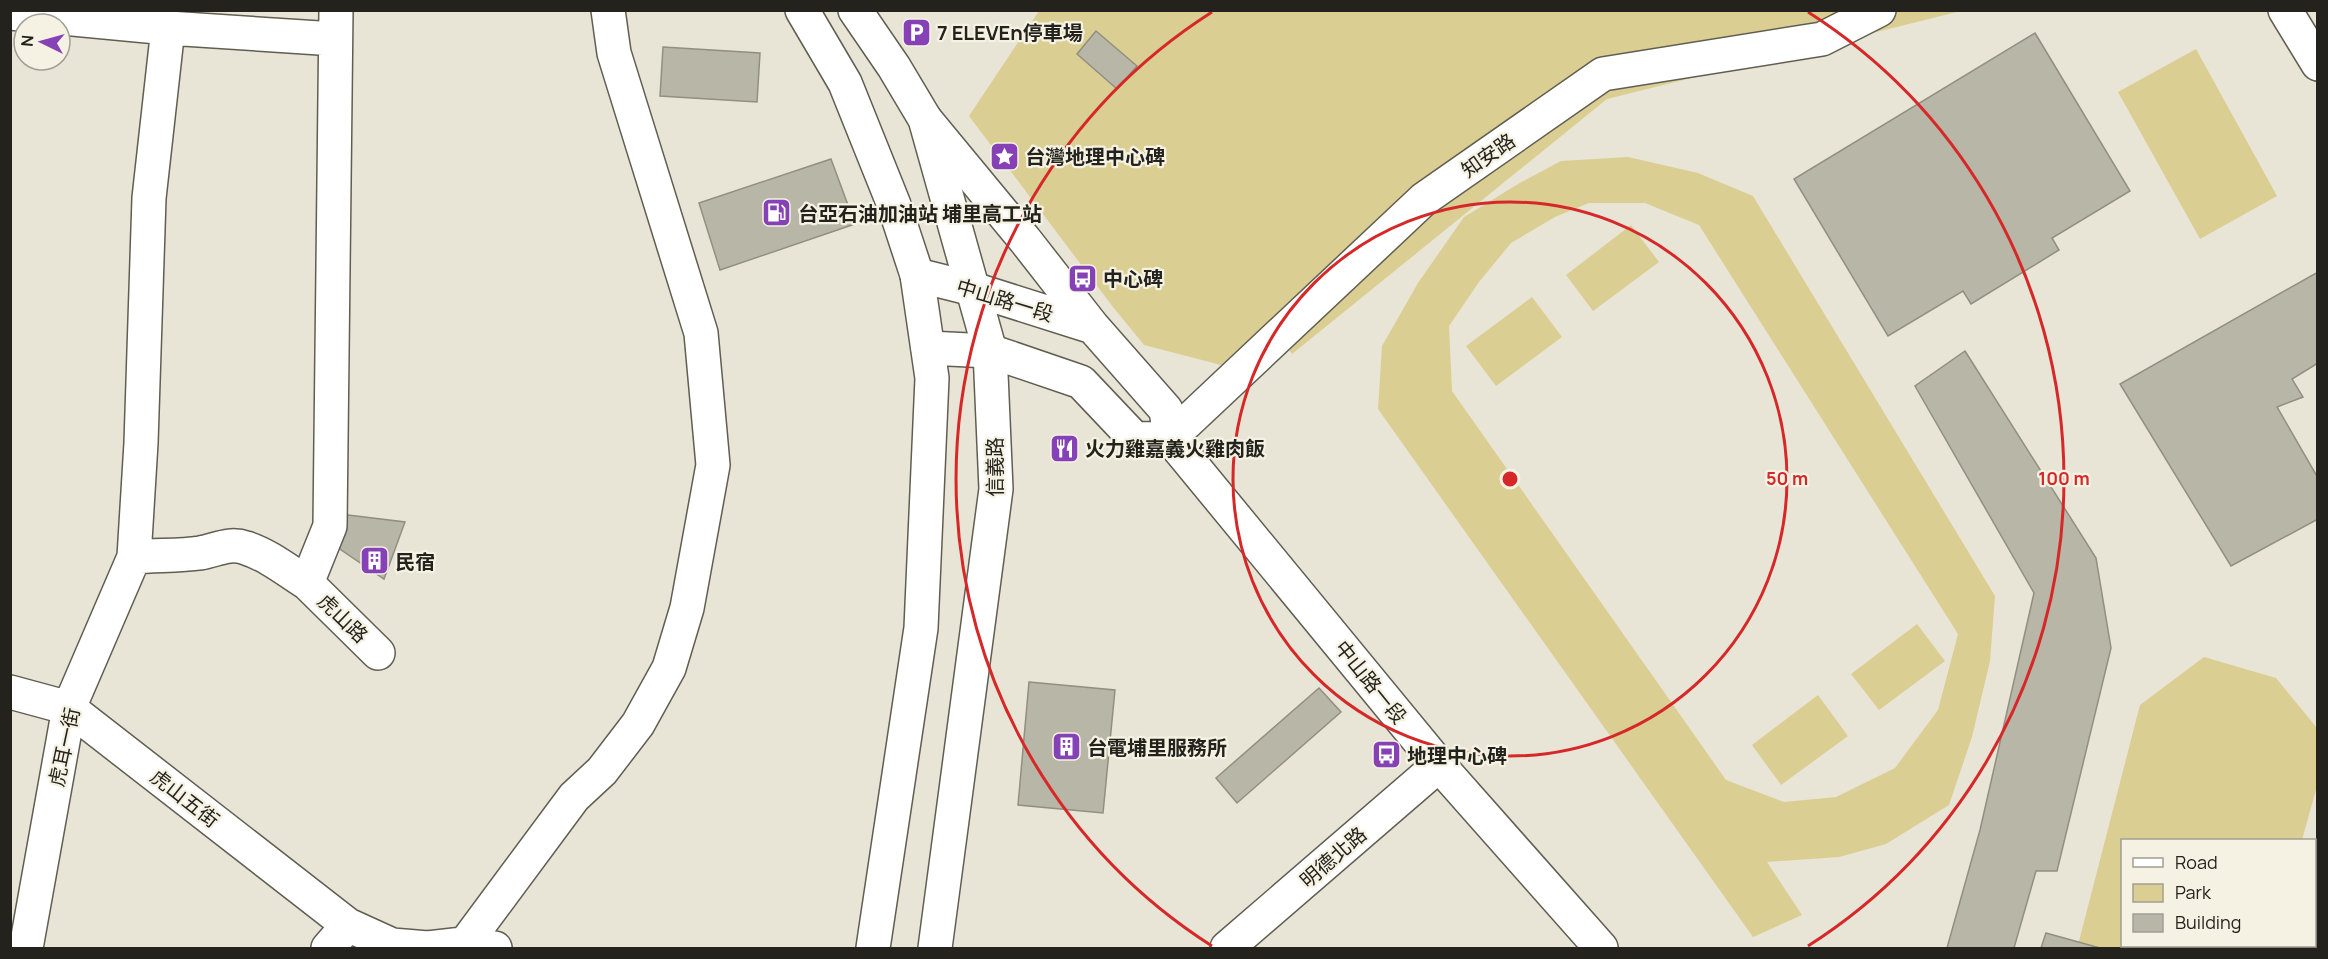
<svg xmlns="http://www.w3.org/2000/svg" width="2328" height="959" font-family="Manrope,'Noto Sans TC',sans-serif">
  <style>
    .green { fill: #dace93; fill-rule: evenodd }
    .building { fill: #b8b6a7; stroke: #918f81; stroke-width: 1.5 }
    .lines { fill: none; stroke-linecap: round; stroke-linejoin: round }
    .minor-casing { stroke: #605e51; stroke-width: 36 }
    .major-casing { stroke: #605e51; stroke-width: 36 }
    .minor { stroke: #fff; stroke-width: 33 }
    .major { stroke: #fff; stroke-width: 33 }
    .ring { fill: none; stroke: #d62828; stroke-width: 3 }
    .labels { text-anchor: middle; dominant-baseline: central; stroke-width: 4.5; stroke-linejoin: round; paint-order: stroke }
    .poi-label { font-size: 20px; font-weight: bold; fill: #23221d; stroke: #f5f2e3; text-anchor: start }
    .street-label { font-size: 20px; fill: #23221d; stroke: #f5f2e3 }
    .centre { fill: #d62828; stroke: #f5f2e3; stroke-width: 3 }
    .ring-label { font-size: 18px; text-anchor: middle; font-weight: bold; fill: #d62828; stroke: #f5f2e3; stroke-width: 4.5; stroke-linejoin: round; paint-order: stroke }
  </style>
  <rect width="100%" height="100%" fill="#e8e5d6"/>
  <path class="green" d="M1039 11H1961L1607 99 1292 354 1268 322 1221 365 1144 345 1113 307 969 116Z
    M2196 49 2277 196 2200 239 2118 92Z
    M1628 157 1698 173 1753 196 1995 596 1990 661 1972 737 1949 805 1886 844 1839 857 1767 862 1802 915 1753 937 1378 409 1382 346 1418 283 1464 217 1518 184 1561 161ZM1589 203H1645L1699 225 1958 634 1938 710 1895 768 1836 797 1784 802 1726 780 1452 391 1449 326 1479 282 1511 243 1555 217Z
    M1631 225 1659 262 1593 311 1566 275Z
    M1532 297 1562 337 1496 386 1466 346Z
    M1917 624 1945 661 1879 710 1851 674Z
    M2204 657 2276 678 2317 728V786L2302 840H2122V946H2271L2270 948H2102L2078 945 2140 705Z
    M1818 695 1848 736 1781 785 1752 745Z"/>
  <path class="building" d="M1096 31 1137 66 1117 89 1077 54Z
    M2035 33 2130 191 2052 238 2059 250 1971 304 1963 291 1888 336 1794 179Z
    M663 47 760 53 757 102 660 96Z
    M831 159 855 224 720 270 699 203Z
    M2318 272V363L2292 379 2303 397 2277 407 2318 478V519L2231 566 2120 384Z
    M1965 351 2096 558 2111 648 2057 871H2036L2014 948H1947L1980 830 2034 593 1915 386Z
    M348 515 405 522 384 579 331 543Z
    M1029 682 1115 690 1103 813 1018 805Z
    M1319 688 1341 712 1237 803 1216 778Z
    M2046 933 2100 948H2041Z"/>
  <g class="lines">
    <defs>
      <path id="minor" d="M2285 10 2318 64
        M10 13 168 28 335 39
        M925 119 1025 240 1093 327 1166 410 1170 438 1439 765 1601 948
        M917 275 973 289 1093 327
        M928 348 990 351 1081 382 1135 439 1170 438
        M1170 438 1424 199 1603 74 1822 39 1879 10
        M134 557C156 555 179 556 200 553 217 550 229 542 246 548 268 555 288 571 307 583L330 526 336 10
        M307 583 378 653
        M10 692 69 708 348 925 392 945 428 948 463 944 495 948
        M26 948 69 708 134 557 141 443 149 198 168 28
        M328 948 348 925
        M462 948 574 797 602 771 638 724 669 668 687 608 713 465 701 333 614 53 608 10
        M1227 948 1439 765"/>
      <path id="major" d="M802 10 845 83 894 205 917 275 932 378 921 628 873 948
        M855 10 894 67 925 119 990 351 996 489 935 948"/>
    </defs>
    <use href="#minor" class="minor-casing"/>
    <use href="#major" class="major-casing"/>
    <use href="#minor" class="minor"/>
    <use href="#major" class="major"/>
  </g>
  <g class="ring">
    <circle cx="1510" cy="479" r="277"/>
    <path d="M1212 946A554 554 0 0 1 1212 12M1808 12A554 554 0 0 1 1808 946"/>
  </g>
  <defs>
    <symbol id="parking-square" viewBox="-11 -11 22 22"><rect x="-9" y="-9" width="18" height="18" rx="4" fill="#8541b5" stroke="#f5f2e3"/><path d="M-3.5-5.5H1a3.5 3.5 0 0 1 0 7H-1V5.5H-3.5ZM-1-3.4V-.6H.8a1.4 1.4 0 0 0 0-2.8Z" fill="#fff"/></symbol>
    <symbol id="sight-square" viewBox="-11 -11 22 22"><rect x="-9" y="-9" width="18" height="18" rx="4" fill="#8541b5" stroke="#f5f2e3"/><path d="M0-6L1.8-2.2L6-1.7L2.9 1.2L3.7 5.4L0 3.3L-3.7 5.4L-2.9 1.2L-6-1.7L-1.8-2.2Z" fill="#fff"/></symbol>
    <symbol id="fuel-square" viewBox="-11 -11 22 22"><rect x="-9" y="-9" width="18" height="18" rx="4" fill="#8541b5" stroke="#f5f2e3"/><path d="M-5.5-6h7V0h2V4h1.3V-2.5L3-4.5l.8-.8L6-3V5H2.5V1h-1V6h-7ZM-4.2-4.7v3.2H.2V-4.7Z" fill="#fff"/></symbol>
    <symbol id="bus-square" viewBox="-11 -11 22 22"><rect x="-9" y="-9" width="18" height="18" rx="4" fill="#8541b5" stroke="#f5f2e3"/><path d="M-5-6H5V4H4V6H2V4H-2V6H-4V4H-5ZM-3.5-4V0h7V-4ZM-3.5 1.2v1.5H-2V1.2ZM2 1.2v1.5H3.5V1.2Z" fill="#fff"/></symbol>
    <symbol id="restaurant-square" viewBox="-11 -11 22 22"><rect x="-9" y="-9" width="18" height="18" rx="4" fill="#8541b5" stroke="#f5f2e3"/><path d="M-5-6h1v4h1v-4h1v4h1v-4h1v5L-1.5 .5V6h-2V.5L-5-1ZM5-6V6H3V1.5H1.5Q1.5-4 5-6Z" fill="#fff"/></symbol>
    <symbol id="building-square" viewBox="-11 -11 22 22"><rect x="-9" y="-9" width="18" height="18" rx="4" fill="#8541b5" stroke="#f5f2e3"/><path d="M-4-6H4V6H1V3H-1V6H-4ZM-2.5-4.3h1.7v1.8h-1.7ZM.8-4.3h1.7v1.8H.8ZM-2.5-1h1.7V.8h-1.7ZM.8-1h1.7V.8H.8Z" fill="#fff"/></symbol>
  </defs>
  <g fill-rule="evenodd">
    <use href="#parking-square" x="900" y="16" width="33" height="33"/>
    <use href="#sight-square" x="988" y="140" width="33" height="33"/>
    <use href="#fuel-square" x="760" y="196" width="33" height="33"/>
    <use href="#bus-square" x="1066" y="262" width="33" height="33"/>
    <use href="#restaurant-square" x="1048" y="432" width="33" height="33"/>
    <use href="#building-square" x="358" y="544" width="33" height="33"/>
    <use href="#building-square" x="1050" y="730" width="33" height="33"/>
    <use href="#bus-square" x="1370" y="738" width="33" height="33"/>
  </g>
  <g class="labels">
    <g class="poi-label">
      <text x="937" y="32">7 ELEVEn停車場</text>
      <text x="1025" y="156">台灣地理中心碑</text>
      <text x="798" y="213">台亞石油加油站 埔里高工站</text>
      <text x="1103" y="278">中心碑</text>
      <text x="1085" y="448">火力雞嘉義火雞肉飯</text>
      <text x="395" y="561">民宿</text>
      <text x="1087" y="747">台電埔里服務所</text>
      <text x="1407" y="755">地理中心碑</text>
    </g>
    <g class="street-label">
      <text transform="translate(1488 155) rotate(-35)">知安路</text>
      <text transform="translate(1005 300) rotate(17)">中山路一段</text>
      <text transform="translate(994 467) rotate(-90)">信義路</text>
      <text transform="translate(343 618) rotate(44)">虎山路</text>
      <text transform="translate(1371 682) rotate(51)">中山路一段</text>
      <text transform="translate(64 747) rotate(-78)">虎耳一街</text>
      <text transform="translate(185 798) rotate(38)">虎山五街</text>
      <text transform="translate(1333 857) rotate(-41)">明德北路</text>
    </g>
  </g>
  <circle cx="1510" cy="479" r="9" class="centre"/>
  <g class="ring-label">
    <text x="1787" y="485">50 m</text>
    <text x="2064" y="485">100 m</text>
  </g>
  <rect width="2328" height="959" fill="none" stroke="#23221d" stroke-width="24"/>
  <rect x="2121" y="839" width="195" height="108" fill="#f5f2e3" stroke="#a19f94" stroke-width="1.5"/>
  <rect x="2133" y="858" width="30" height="9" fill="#ffffff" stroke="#a19f94" stroke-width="1.5"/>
  <text x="2175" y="869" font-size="18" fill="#23221d">Road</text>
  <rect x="2133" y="884" width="30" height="18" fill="#dace93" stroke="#a19f94" stroke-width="1.5"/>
  <text x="2175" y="899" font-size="18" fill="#23221d">Park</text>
  <rect x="2133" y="914" width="30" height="18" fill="#b8b6a7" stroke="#a19f94" stroke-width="1.5"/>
  <text x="2175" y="929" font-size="18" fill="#23221d">Building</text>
  <g transform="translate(42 42) rotate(275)"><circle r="28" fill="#f5f2e3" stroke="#a19f94" stroke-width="1.5"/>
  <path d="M0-4.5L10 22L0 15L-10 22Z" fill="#8541b5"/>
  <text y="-9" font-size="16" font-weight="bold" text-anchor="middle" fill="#23221d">N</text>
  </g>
</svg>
